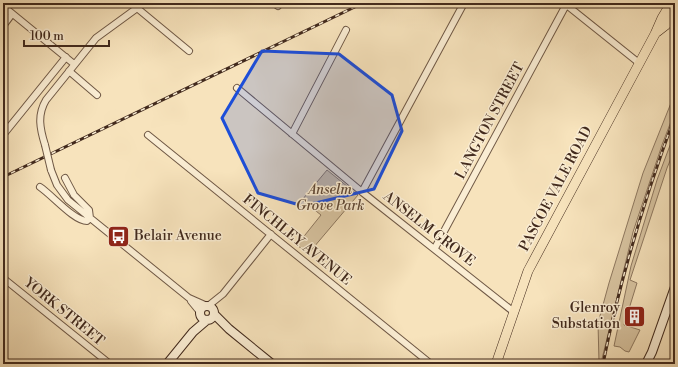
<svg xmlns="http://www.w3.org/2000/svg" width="678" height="367" font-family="'Libre Bodoni',serif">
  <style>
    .green { fill: #d8c4a1; stroke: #8d775f }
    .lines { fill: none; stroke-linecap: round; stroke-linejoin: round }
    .street-casing { stroke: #6f5845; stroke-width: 8 }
    .secondary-casing { stroke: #422a1d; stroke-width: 10 }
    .primary-casing { stroke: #422a1d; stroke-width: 10 }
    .street { stroke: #faedd3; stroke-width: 6 }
    .secondary { stroke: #faedd3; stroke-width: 8 }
    .primary { stroke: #f7e3bc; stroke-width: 9 }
    .rail-casing { stroke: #422a1d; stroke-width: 3 }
    .rail { stroke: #faedd3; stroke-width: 1.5; stroke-dasharray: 4.5; stroke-linecap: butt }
    .street-bridge-casing { stroke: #6f5845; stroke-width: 8; stroke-linecap: butt }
    .street-bridge { stroke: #faedd3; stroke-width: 6 }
    .marked { fill: #1d4ed8; fill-opacity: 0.2; stroke: #1d4ed8; stroke-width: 3; stroke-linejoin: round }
    .labels { text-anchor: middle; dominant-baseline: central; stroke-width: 3; stroke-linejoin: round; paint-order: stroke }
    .street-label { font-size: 14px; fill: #422a1d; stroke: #faedd3 }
    .park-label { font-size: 14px; font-style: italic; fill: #604937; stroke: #faedd3 }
    .poi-label { font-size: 14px; fill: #422a1d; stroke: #faedd3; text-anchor: start }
  </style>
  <rect width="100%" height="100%" fill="#f7e3bc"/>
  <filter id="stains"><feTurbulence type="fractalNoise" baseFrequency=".005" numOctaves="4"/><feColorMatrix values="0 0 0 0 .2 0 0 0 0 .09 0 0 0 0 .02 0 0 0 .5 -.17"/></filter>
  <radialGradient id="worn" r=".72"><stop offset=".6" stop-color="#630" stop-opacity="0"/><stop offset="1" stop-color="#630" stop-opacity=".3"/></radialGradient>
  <path class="green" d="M675 93V111L662 145 633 232 601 363 599 362 598 323 609 283 643 173Z
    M675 132V149L667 168 630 280 637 283 624 325 640 330 629 352 625 351 620 347 614 346 631 266 657 180Z
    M327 170 358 195 308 254 297 245 321 215 302 200Z"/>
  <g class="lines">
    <defs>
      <path id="street" d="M274 3 278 6
        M564 3 639 63
        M3 6 74 64
        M137 8 189 51
        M3 26 12 14
        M69 71 97 95
        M237 88 362 192 510 309 515 311
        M292 134 346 30
        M3 135 66 57
        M148 135 431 364
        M45 145C40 129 37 115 46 100L96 38 144 3
        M51 170 57 185 68 200 189 298 207 306
        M40 187C52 195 74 221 87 221L90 218 89 210 74 195 65 178
        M362 192 464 3
        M435 248 566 5
        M3 278 110 364
        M191 301 200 312
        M208 306 223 294 271 234"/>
      <path id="secondary" d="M200 313a7 7 0 1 1 14 0a7 7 0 1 1-14 0Z
        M214 314 229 329 272 364
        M167 364 193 332 207 320
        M646 364 652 352 675 287"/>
      <path id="primary" d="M657 32 666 25 675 12
        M496 364 528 271 655 34 662 18 671 3"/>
    </defs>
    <use href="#street" class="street-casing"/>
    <use href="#secondary" class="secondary-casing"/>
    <use href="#primary" class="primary-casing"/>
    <use href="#street" class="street"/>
    <use href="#secondary" class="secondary"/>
    <use href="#primary" class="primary"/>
    <defs>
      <path id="rail" d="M3 177 363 3
        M603 364C620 279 645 197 675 116"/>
    </defs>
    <use href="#rail" class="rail-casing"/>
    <use href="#rail" class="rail"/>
    <defs>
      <path id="street-bridge" d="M45 145 51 170"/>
    </defs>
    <use href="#street-bridge" class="street-bridge-casing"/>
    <use href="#street-bridge" class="street-bridge"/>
  </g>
  <path class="marked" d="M262 51 339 54 392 95 402 131 374 189 303 206 258 193 222 118Z"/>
  <defs>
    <symbol id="bus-square" viewBox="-11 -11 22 22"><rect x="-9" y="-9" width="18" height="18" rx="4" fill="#8f2418" stroke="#faedd3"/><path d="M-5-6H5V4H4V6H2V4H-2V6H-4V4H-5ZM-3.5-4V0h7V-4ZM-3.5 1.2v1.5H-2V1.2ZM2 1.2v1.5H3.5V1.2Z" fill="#fff"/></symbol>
    <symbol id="building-square" viewBox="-11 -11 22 22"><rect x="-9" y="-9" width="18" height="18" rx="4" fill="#8f2418" stroke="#faedd3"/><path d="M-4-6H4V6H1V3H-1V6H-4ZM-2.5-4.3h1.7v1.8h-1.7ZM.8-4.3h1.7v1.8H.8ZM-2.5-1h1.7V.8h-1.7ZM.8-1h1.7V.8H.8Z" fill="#fff"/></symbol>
  </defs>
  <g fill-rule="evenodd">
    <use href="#bus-square" x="106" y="224" width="25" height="25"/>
    <use href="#building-square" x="622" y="304" width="25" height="25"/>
  </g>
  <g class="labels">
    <g class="street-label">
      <text transform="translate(490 121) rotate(-62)">LANGTON STREET</text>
      <text transform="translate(556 189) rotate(-62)">PASCOE VALE ROAD</text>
      <text transform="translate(429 229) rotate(38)">ANSELM GROVE</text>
      <text transform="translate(297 240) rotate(39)">FINCHLEY AVENUE</text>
      <text transform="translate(64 312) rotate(39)">YORK STREET</text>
    </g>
    <g class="park-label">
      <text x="330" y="190">Anselm<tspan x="330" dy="16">Grove Park</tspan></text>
    </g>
    <g class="poi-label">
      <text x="134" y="236">Belair Avenue</text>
      <text x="620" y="308" text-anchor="end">Glenroy<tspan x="620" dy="16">Substation</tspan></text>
    </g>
  </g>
  <rect width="678" height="367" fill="none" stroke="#f7e3bc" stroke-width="16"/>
  <rect x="4" y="4" width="670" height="359" fill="none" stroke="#422a1d" stroke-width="2"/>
  <rect x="8" y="8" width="662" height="351" fill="none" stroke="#422a1d"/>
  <path d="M24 40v6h85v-6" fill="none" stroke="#422a1d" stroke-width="2"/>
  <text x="30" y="40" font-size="12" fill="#422a1d" stroke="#faedd3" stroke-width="3" paint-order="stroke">100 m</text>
  <rect width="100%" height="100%" filter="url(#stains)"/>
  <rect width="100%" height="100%" fill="url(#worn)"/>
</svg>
